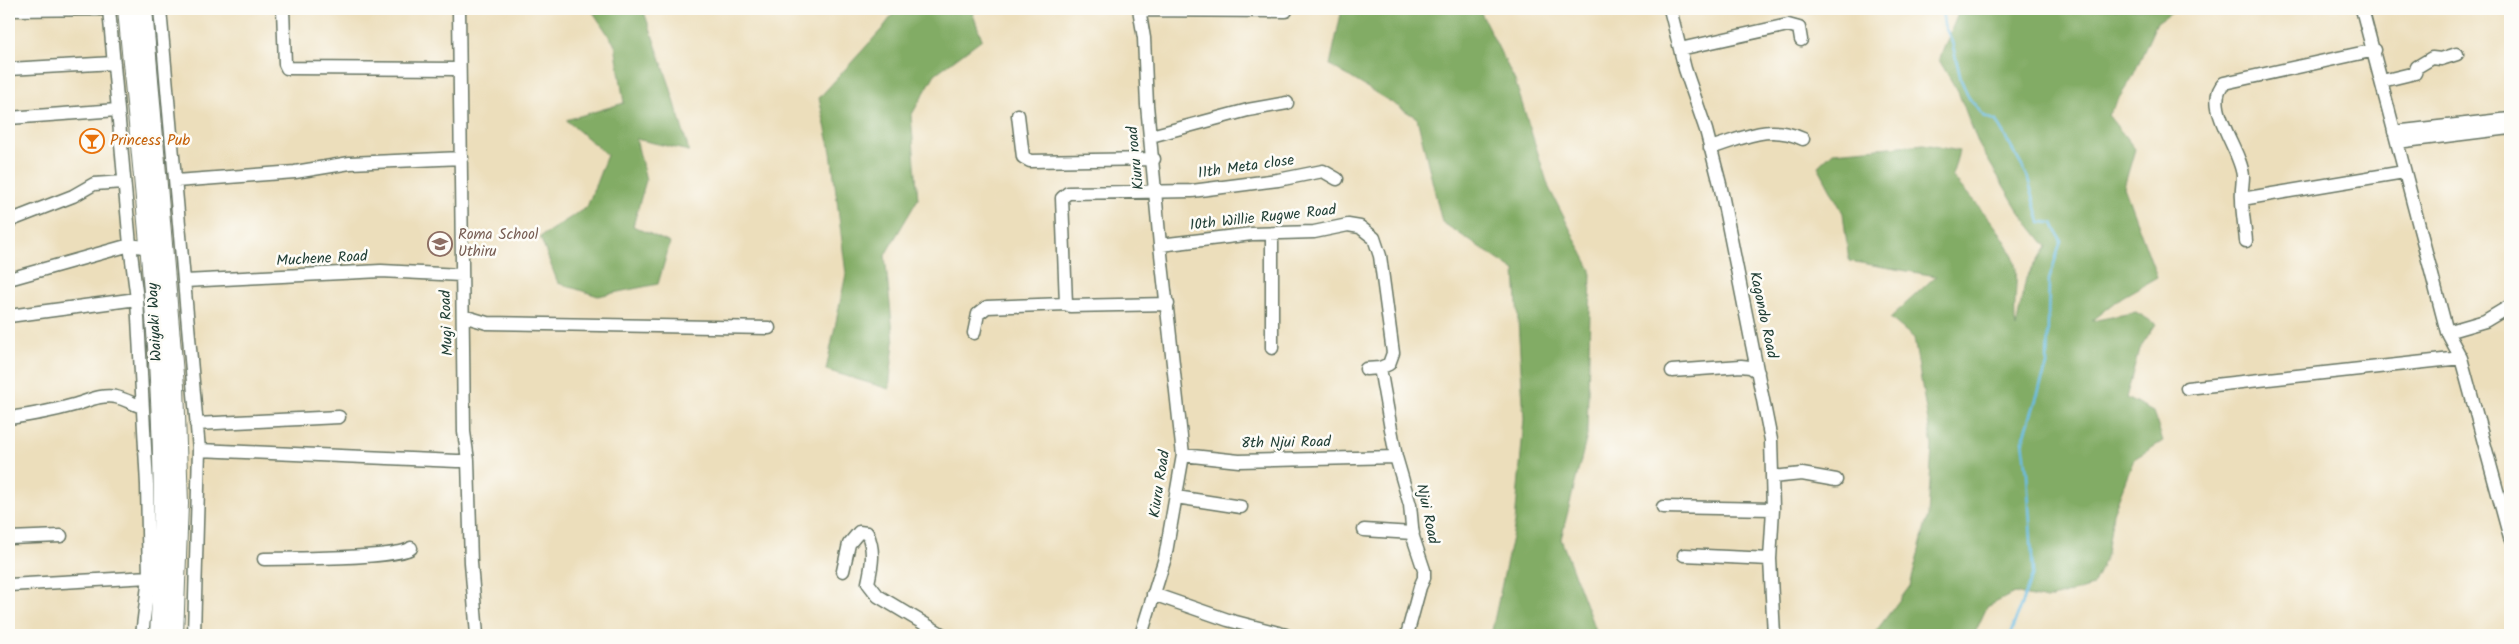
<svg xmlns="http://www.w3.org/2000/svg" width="2519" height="644" font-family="Kalam,sans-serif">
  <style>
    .forest { fill: #82ac65; stroke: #50744c }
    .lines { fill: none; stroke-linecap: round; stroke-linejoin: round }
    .stream { stroke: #69bde5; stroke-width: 2.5 }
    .minor-casing { stroke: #677563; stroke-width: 15 }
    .highway-casing { stroke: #677563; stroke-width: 20 }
    .minor { stroke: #fff; stroke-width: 12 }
    .highway { stroke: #fff; stroke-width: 18 }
    .labels { text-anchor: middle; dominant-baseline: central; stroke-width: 5; stroke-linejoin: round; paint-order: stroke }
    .food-label { font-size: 15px; fill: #c56008; stroke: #fdfcf7; text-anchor: start }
    .street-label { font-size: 15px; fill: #1f3d34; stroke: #fdfcf7 }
    .education-label { font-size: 15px; fill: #785e54; stroke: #fdfcf7; text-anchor: start }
  </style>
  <rect width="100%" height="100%" fill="#fdfcf7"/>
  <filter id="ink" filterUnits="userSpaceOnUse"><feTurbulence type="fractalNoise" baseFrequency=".02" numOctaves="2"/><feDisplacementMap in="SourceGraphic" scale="10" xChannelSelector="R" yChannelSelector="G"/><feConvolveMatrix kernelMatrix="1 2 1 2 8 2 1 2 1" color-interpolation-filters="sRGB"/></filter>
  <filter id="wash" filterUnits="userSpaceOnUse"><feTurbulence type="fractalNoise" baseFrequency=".0096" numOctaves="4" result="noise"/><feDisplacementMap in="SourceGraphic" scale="20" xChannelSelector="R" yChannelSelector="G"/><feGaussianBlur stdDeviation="1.12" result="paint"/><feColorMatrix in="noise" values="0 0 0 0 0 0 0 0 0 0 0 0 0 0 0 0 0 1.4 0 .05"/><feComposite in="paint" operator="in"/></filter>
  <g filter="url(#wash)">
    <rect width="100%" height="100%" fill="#ecdebb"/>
    <path class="forest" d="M591 9H643L669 83 689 151 636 139 646 180 633 226 670 243 658 284 598 296 558 283 540 237 587 207 607 155 566 120 624 103 615 45Z
      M897 9H971L982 39 935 74 911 116 918 199 885 255 894 343 889 389 826 370 846 274 831 152 819 98 882 29Z
      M1342 9H1479L1515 81 1549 188 1591 270 1587 436 1561 539 1597 635H1491L1515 523 1524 419 1515 271 1442 222 1417 118 1330 65Z
      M1960 9H2064L2066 11 2072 9H2176L2157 22 2132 78 2108 115 2135 149 2124 187 2157 277 2122 297 2092 321 2136 312 2156 324 2139 349 2126 398 2153 412 2163 441 2134 459 2113 513 2107 554 2093 586 2046 600 2014 593 1987 607 1974 635H1873L1910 586 1928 515 1932 446 1914 338 1890 318 1936 276 1849 261 1843 213 1818 166 1833 152 1924 144 1959 151 1952 176C1972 201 2007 232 2015 263 2019 279 2012 308 2016 328L2026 278 2047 247 2020 213 1979 145 1958 92 1939 60Z"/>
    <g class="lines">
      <path class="stream" d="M1942 9 1944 25 1952 42 1961 80 1969 98 1984 116 1996 121 2027 175 2040 222 2053 223 2061 241 2049 280 2047 365 2023 440 2027 473 2033 573 2010 635"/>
    </g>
  </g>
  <g filter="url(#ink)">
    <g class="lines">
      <defs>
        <path id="minor" d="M109 9 130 245 137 299 147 485 149 577 142 635
          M160 9 199 450 194 635
          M283 9 285 64 287 68 459 69
          M459 9 464 432 468 460 471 563 477 635
          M1139 9 1144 38 1147 105 1160 245 1183 455 1165 558 1141 635
          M1670 9 1685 69 1706 130 1720 184 1771 440 1773 509 1770 559 1774 635
          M2362 9 2447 332 2461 358 2510 538
          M9 10 109 9
          M1139 10 1286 11
          M1680 49 1788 25 1799 28 1801 40
          M9 69 114 63
          M2382 81 2415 73 2417 67 2432 58 2441 59 2457 54
          M1018 115 1023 157 1030 161 1154 159
          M9 118 117 110
          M2394 132 2510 119
          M1151 136 1248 110 1287 103
          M2397 142 2510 128
          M1710 148C1745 138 1768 123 1803 139
          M176 181 295 172 350 163 462 158
          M2242 199 2404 172
          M9 221 73 196 94 184 124 182
          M2246 241C2245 227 2242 213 2242 199 2241 191 2243 183 2243 176 2241 149 2202 105 2224 83L2375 50
          M1160 245 1252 234 1314 232 1348 225 1360 227 1374 238 1380 256 1393 353 1389 364 1380 368
          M9 279 130 245 150 248
          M185 281 381 271 461 275
          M1168 304 1070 306 1066 304 1062 198 1068 193 1192 191 1278 180 1323 171 1337 179
          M9 316 137 299
          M463 316 487 323 769 328
          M2447 332 2485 321 2510 306
          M974 333 978 314 987 307 1066 304
          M1272 348V234
          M1366 369 1380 368 1396 457
          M1672 371 1741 366 1750 367 1758 372
          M2187 388 2461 358
          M9 418C31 415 53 411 74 405 88 401 101 394 116 397 125 399 133 404 142 407
          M196 424 339 417
          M199 450 457 461 468 460
          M1183 455 1239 461 1396 457 1410 505 1413 537 1424 570V578L1420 587 1407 635
          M1772 477 1802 474 1836 480
          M1176 497 1241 507
          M1663 507 1773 509
          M1364 530 1413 533
          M9 538 61 536
          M1684 555 1770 559
          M264 559C284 559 403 558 411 548
          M843 571 849 544 859 532 867 533C875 550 872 565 868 583L878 596 943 635
          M9 585 149 577
          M1153 594 1228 620 1286 635"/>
        <path id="highway" d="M127 9C146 217 173 426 159 635
          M143 9 175 386 179 504 174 635"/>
      </defs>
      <use href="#minor" class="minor-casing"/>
      <use href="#highway" class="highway-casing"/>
      <use href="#minor" class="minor"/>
      <use href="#highway" class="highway"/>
    </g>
  </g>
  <defs>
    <symbol id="bar-ring" viewBox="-11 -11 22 22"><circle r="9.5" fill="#fdfcf7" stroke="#e8710a" stroke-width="1.5"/><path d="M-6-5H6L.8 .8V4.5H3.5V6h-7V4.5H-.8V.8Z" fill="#e8710a"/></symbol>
    <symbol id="school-ring" viewBox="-11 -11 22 22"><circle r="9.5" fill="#fdfcf7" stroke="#8d6e63" stroke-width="1.5"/><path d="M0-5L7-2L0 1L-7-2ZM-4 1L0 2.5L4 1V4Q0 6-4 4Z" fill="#8d6e63"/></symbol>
  </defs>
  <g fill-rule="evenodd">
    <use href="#bar-ring" x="78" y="127" width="28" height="28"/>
    <use href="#school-ring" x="426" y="230" width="28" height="28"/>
  </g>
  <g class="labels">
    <g class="food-label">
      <text x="110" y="141">Princess Pub</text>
    </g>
    <g class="street-label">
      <text transform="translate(1136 158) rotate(-96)">Kiuru road</text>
      <text transform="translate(1246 167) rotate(-8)">11th Meta close</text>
      <text transform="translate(1263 218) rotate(-6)">10th Willie Rugwe Road</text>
      <text transform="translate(322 259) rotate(-3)">Muchene Road</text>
      <text transform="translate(1763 315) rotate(78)">Kagondo Road</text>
      <text transform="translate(155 322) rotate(-93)">Waiyaki Way</text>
      <text transform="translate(447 323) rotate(-92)">Mugi Road</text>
      <text transform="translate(1286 443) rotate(-1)">8th Njui Road</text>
      <text transform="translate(1160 484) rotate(-81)">Kiuru Road</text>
      <text transform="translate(1427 514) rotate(78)">Njui Road</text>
    </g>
    <g class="education-label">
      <text x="458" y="235">Roma School<tspan x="458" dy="17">Uthiru</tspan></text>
    </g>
  </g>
  <rect width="2519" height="644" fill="none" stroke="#fdfcf7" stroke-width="30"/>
</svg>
